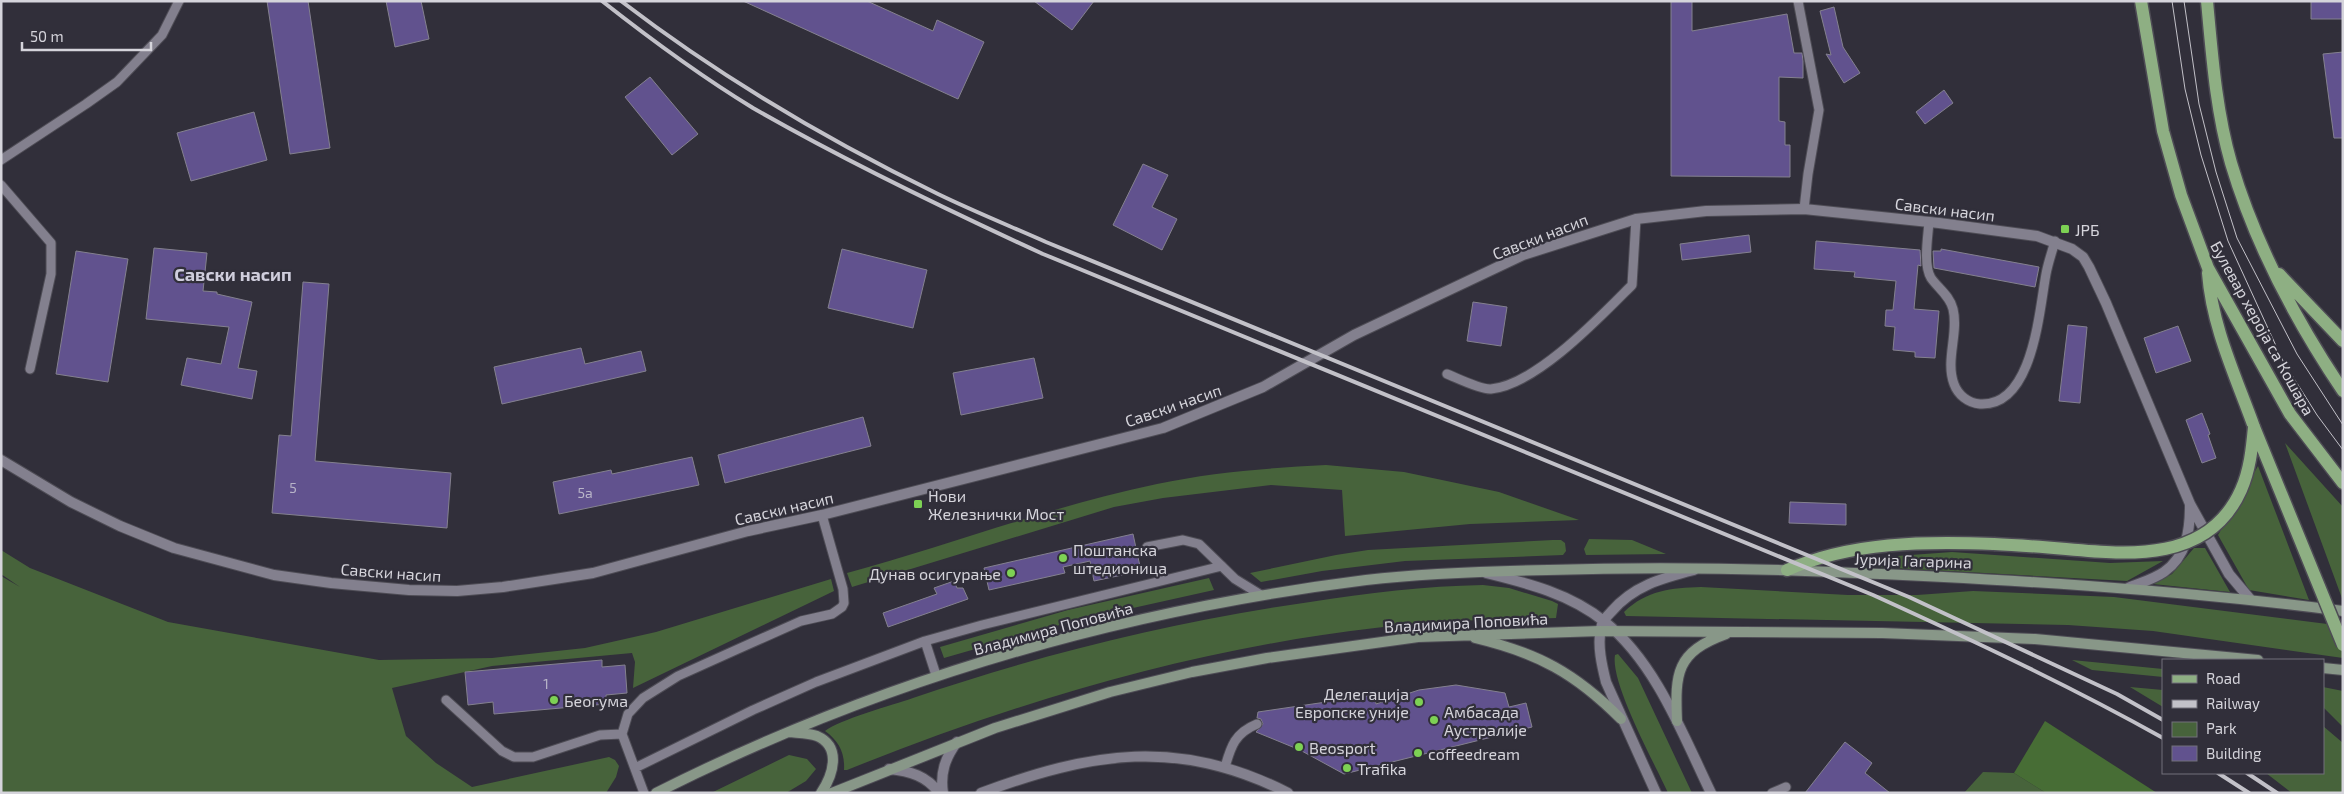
<svg xmlns="http://www.w3.org/2000/svg" width="2344" height="794" font-family="'Exo 2',sans-serif">
  <style>
    .green { fill: #47633b }
    .forest { fill: #476d35 }
    .building { fill: #61528e; stroke: #84818f }
    .lines { fill: none; stroke-linecap: round; stroke-linejoin: round }
    .service-casing { stroke: #4e4c55; stroke-width: 11 }
    .minor-casing { stroke: #4e4c55; stroke-width: 12 }
    .tertiary-casing { stroke: #4e4c55; stroke-width: 12 }
    .secondary-casing { stroke: #4e4c55; stroke-width: 12 }
    .primary-casing { stroke: #4e4c55; stroke-width: 15 }
    .service { stroke: #83808e; stroke-width: 9 }
    .minor { stroke: #83808e; stroke-width: 10 }
    .tertiary { stroke: #83808e; stroke-width: 10 }
    .secondary { stroke: #889788; stroke-width: 10 }
    .primary { stroke: #8eaf83; stroke-width: 12 }
    .tram { stroke: #c2c1c8; stroke-width: 1 }
    .rail { stroke: #c2c1c8; stroke-width: 4 }
    .primary-bridge-casing { stroke: #4e4c55; stroke-width: 15; stroke-linecap: butt }
    .primary-bridge { stroke: #8eaf83; stroke-width: 12 }
    .poi-dot { fill: #7dd154; stroke: #312f3a; stroke-width: 2 }
    .labels { text-anchor: middle; dominant-baseline: central; stroke-width: 4.5; stroke-linejoin: round; paint-order: stroke }
    .number-label { font-size: 14px; fill: #b8b4c8 }
    .street-label { font-size: 16px; fill: #d5d4db; stroke: #312f3a }
    .poi-label { font-size: 16px; fill: #d5d4db; stroke: #312f3a; text-anchor: start }
    .neighbourhood-label { font-size: 18px; font-weight: bold; fill: #d0cedd; stroke: #312f3a }
  </style>
  <rect width="100%" height="100%" fill="#312f3a"/>
  <path class="green" d="M2285 443 2343 507V601Z
    M1326 465 1404 472 1499 492 1579 520 1470 524 1345 536 1342 490 1271 485 1163 498 1114 507 852 587 847 573C951 545 1051 506 1157 484 1213 472 1270 468 1326 465Z
    M2258 466 2309 600 2249 590 2218 535Z
    M1589 539 1632 540 1666 554 1586 555 1584 549Z
    M1553 540H1561L1565 543 1566 551 1563 555 1405 561 1322 571 1261 582 1250 573 1336 555 1368 550Z
    M2194 548H2205L2230 592 2153 584 2172 574Z
    M1 550 30 568 168 622 379 660 492 658 585 648 656 632 831 579 834 591 633 688 635 662 632 653 492 666 392 688 406 736 436 763 472 787 609 757 615 760 619 766 616 777 606 793H1V576L20 587 1 574Z
    M1952 552 2110 563 2163 561 2127 581 1858 566 1856 559Z
    M1209 578 1214 590 1070 622 944 658 940 647 1068 610Z
    M1483 585 1509 588 1552 601 1558 604 1556 618C1495 620 1435 620 1375 628 1193 649 1016 702 847 770H844C845 753 839 741 825 731 838 720 893 705 913 698 1042 654 1175 621 1310 602 1367 593 1425 586 1483 585Z
    M1701 587 1848 595H1917L1973 591 2114 597 2343 626V658L2153 631 2068 625 1626 616 1624 612C1647 590 1671 588 1701 587Z
    M1618 654 1638 678 1692 793H1668C1655 764 1610 683 1615 655Z
    M2072 660 2163 669V677L2092 670Z
    M2130 687 2163 690V707Z
    M2323 687 2343 691V727L2323 707Z
    M2323 726 2343 743V793H2292L2266 773H2323Z
    M789 755 807 759 816 769 806 781 786 793H711Z
    M1983 772 2014 773 2046 793H1964Z"/>
  <path class="forest" d="M2045 721 2157 793H2046L2014 773Z"/>
  <path class="building" d="M267 1H308L330 148 290 154Z
    M386 1H421L429 39 395 47Z
    M743 1H867L933 31 937 20 984 42 958 99Z
    M1034 1H1094L1072 30Z
    M1671 1H1692V31L1787 14 1794 53H1802L1803 61V78L1779 77V121L1785 122V145H1790V177L1671 176Z
    M2311 1H2343V19H2311Z
    M1834 7 1843 47 1860 73 1844 83 1826 54 1831 55 1820 11Z
    M2343 52V138H2334L2323 54Z
    M650 77 698 134 672 155 625 97Z
    M1944 90 1953 103 1925 124 1916 112Z
    M254 112 267 160 191 181 177 133Z
    M1143 164 1168 175 1152 207 1177 219 1162 250 1113 225Z
    M1749 235 1751 252 1682 260 1680 244Z
    M1816 241 1920 250 1921 266 1918 265 1914 309 1939 311 1935 358 1915 357V352L1893 350 1895 327 1885 326 1886 310H1893L1896 281 1854 277 1855 272 1814 269Z
    M154 248 207 253 203 291 217 292V294L252 302 238 368 257 371 252 399 181 385 187 358 221 364 229 327 146 319Z
    M842 249 927 270 913 328 828 308Z
    M1941 249 2039 267 2035 287 1934 268 1933 251H1941Z
    M76 251 128 259 108 382 56 374Z
    M303 282 329 284 315 461 451 473 447 528 272 513 279 435 291 436Z
    M1473 302 1507 307 1501 346 1467 341Z
    M2068 325 2087 327 2080 403 2059 401Z
    M2178 326 2191 361 2156 373 2144 338Z
    M581 348 585 364 641 351 646 371 502 404 494 367Z
    M1034 358 1043 398 961 415 953 373Z
    M2202 413 2210 434 2208 435 2216 458 2202 463 2186 420Z
    M863 417 871 446 725 483 718 455Z
    M692 457 699 485 559 514 553 482 611 470 612 474Z
    M1790 502 1846 504V525L1789 523Z
    M1133 534 1141 571 1094 581 1090 561 1063 567 1065 573 989 590 984 568Z
    M954 581 957 588H963L968 599 888 627 883 613 937 594 934 588Z
    M602 660V667L625 665 627 693 606 695V704L494 714 493 702 468 705 465 672Z
    M1456 685 1505 693 1509 707 1526 703 1532 727 1344 774 1300 750 1256 732 1263 724 1261 719 1257 718 1258 712 1374 695 1376 704 1419 690Z
    M1845 742 1872 763 1865 773 1890 793H1805Z"/>
  <g class="lines">
    <defs>
      <path id="service" d="M1798 1 1819 110 1808 174 1804 209
        M1 160 86 104 117 82 162 35 179 1
        M1 185 51 243V274L30 369
        M1929 222C1928 236 1923 265 1931 278 1938 288 1950 296 1953 309 1959 333 1945 360 1954 384 1958 395 1968 403 1980 404 2033 407 2039 312 2046 274 2048 263 2052 252 2055 241
        M1447 374C1457 378 1481 390 1491 389 1536 385 1600 317 1632 285L1636 219
        M1147 547 1183 540 1199 544 1235 579 1261 595
        M925 641 982 625 1222 566
        M446 700 502 751 514 757H533L600 735 622 734
        M1225 767C1231 746 1235 733 1257 724
        M635 768 753 710 816 682 925 641 936 675
        M644 793 622 734 628 714 643 698 678 676 738 649 801 621 832 614 842 607 844 603 843 589 822 515
        M1772 793 1786 787"/>
      <path id="minor" d="M1 460 71 502 120 526 174 548 274 575 331 583 409 590 457 591 503 587 593 573 748 531 822 515 1163 428 1263 387 1354 335 1523 255 1636 219 1706 211 1804 209 1939 223 2037 236 2072 249 2083 257 2089 267 2106 303 2190 504 2229 574 2250 599
        M2128 588C2140 583 2154 579 2164 572 2187 556 2190 530 2190 505
        M889 769C910 771 927 776 939 793
        M943 793C940 773 945 758 957 742
        M981 793C1091 752 1179 737 1288 793"/>
      <path id="tertiary" d="M1486 573C1527 583 1571 594 1605 622 1656 663 1683 735 1711 793
        M1656 793 1606 682C1602 666 1597 645 1601 628 1602 622 1606 617 1611 612 1633 586 1662 578 1694 570"/>
      <path id="secondary" d="M1475 638C1538 653 1575 673 1621 719
        M2323 668 2343 670
        M1677 721C1675 673 1676 652 1726 634
        M789 732C798 733 809 733 817 736 842 747 833 775 821 793
        M656 793C878 681 1119 611 1366 580 1426 573 1487 571 1548 570 1643 567 1738 568 1833 572 2005 579 2172 589 2343 611
        M832 793 995 728 1110 692 1192 672 1267 658 1418 637 1600 631 1882 633 2035 639 2258 660"/>
      <path id="primary" d="M2141 1 2163 131 2181 195 2208 268 2290 414 2343 483
        M2207 1C2212 55 2216 111 2231 163 2255 244 2296 321 2343 391
        M2208 273C2212 327 2236 377 2254 427
        M2279 274 2343 341
        M1787 570C1851 542 1925 541 1994 544"/>
    </defs>
    <use href="#service" class="service-casing"/>
    <use href="#minor" class="minor-casing"/>
    <use href="#tertiary" class="tertiary-casing"/>
    <use href="#secondary" class="secondary-casing"/>
    <use href="#primary" class="primary-casing"/>
    <use href="#service" class="service"/>
    <use href="#minor" class="minor"/>
    <use href="#tertiary" class="tertiary"/>
    <use href="#secondary" class="secondary"/>
    <use href="#primary" class="primary"/>
    <path class="tram" d="M2172 1 2185 89 2201 155 2228 241 2283 361 2317 415 2343 450
      M2184 1 2199 104 2216 172 2237 238 2297 354 2343 425"/>
    <path class="rail" d="M602 1C649 38 702 77 753 108 847 162 945 209 1043 254L1873 595C1972 640 2068 685 2163 738
      M621 1C719 76 827 140 938 194 973 211 1010 226 1046 242L1909 597 2117 694 2163 720
      M2218 773 2249 793
      M2247 773 2277 793"/>
    <defs>
      <path id="primary-bridge" d="M2254 427 2343 645
        M1994 544C2018 545 2042 547 2066 549 2130 555 2209 562 2241 490 2250 470 2252 448 2254 427"/>
    </defs>
    <use href="#primary-bridge" class="primary-bridge-casing"/>
    <use href="#primary-bridge" class="primary-bridge"/>
  </g>
  <g class="poi-dot">
    <rect x="2060" y="224" width="10" height="10" rx="2.5"/>
    <rect x="913" y="499" width="10" height="10" rx="2.5"/>
    <circle cx="1063" cy="558" r="5"/>
    <circle cx="1011" cy="573" r="5"/>
    <circle cx="554" cy="700" r="5"/>
    <circle cx="1419" cy="702" r="5"/>
    <circle cx="1434" cy="720" r="5"/>
    <circle cx="1299" cy="747" r="5"/>
    <circle cx="1418" cy="753" r="5"/>
    <circle cx="1347" cy="768" r="5"/>
  </g>
  <g class="labels">
    <g class="number-label">
      <text x="293" y="487">5</text>
      <text x="585" y="492">5a</text>
      <text x="546" y="683">1</text>
    </g>
    <g class="street-label">
      <text transform="translate(1945 209) rotate(7)">Савски насип</text>
      <text transform="translate(1540 236) rotate(-21)">Савски насип</text>
      <text transform="translate(2263 328) rotate(61)">Булевар хероја са Кошара</text>
      <text transform="translate(1173 405) rotate(-19)">Савски насип</text>
      <text transform="translate(784 508) rotate(-13)">Савски насип</text>
      <text transform="translate(1913 560) rotate(2)">Јурија Гагарина</text>
      <text transform="translate(391 572) rotate(4)">Савски насип</text>
      <text transform="translate(1466 622) rotate(-3)">Владимира Поповића</text>
      <text transform="translate(1053 628) rotate(-15)">Владимира Поповића</text>
    </g>
    <g class="poi-label">
      <text x="2075" y="229">ЈРБ</text>
      <text x="928" y="495">Нови<tspan x="928" dy="18">Железнички Мост</tspan></text>
      <text x="1073" y="549">Поштанска<tspan x="1073" dy="18">штедионица</tspan></text>
      <text x="1001" y="573" text-anchor="end">Дунав осигурање</text>
      <text x="1409" y="693" text-anchor="end">Делегација<tspan x="1409" dy="18">Европске уније</tspan></text>
      <text x="564" y="700">Беогума</text>
      <text x="1444" y="711">Амбасада<tspan x="1444" dy="18">Аустралије</tspan></text>
      <text x="1309" y="747">Beosport</text>
      <text x="1428" y="753">coffeedream</text>
      <text x="1357" y="768">Trafika</text>
    </g>
    <g class="neighbourhood-label">
      <text x="233" y="274">Савски насип</text>
    </g>
  </g>
  <rect width="2344" height="794" fill="none" stroke="#d5d4db" stroke-width="5"/>
  <rect x="2162" y="659" width="162" height="115" fill="#312f3a" stroke="#73717a"/>
  <rect x="2172" y="675" width="25" height="8" fill="#8eaf83" stroke="#73717a"/>
  <text x="2206" y="684" font-size="15" fill="#d5d4db">Road</text>
  <rect x="2172" y="700" width="25" height="8" fill="#c2c1c8" stroke="#73717a"/>
  <text x="2206" y="709" font-size="15" fill="#d5d4db">Railway</text>
  <rect x="2172" y="722" width="25" height="15" fill="#47633b" stroke="#73717a"/>
  <text x="2206" y="734" font-size="15" fill="#d5d4db">Park</text>
  <rect x="2172" y="746" width="25" height="15" fill="#61528e" stroke="#73717a"/>
  <text x="2206" y="759" font-size="15" fill="#d5d4db">Building</text>
  <path d="M22 42v8h129v-8" fill="none" stroke="#d5d4db" stroke-width="2.5"/>
  <text x="30" y="42" font-size="15" fill="#d5d4db" stroke="#312f3a" stroke-width="4" paint-order="stroke">50 m</text>
</svg>
